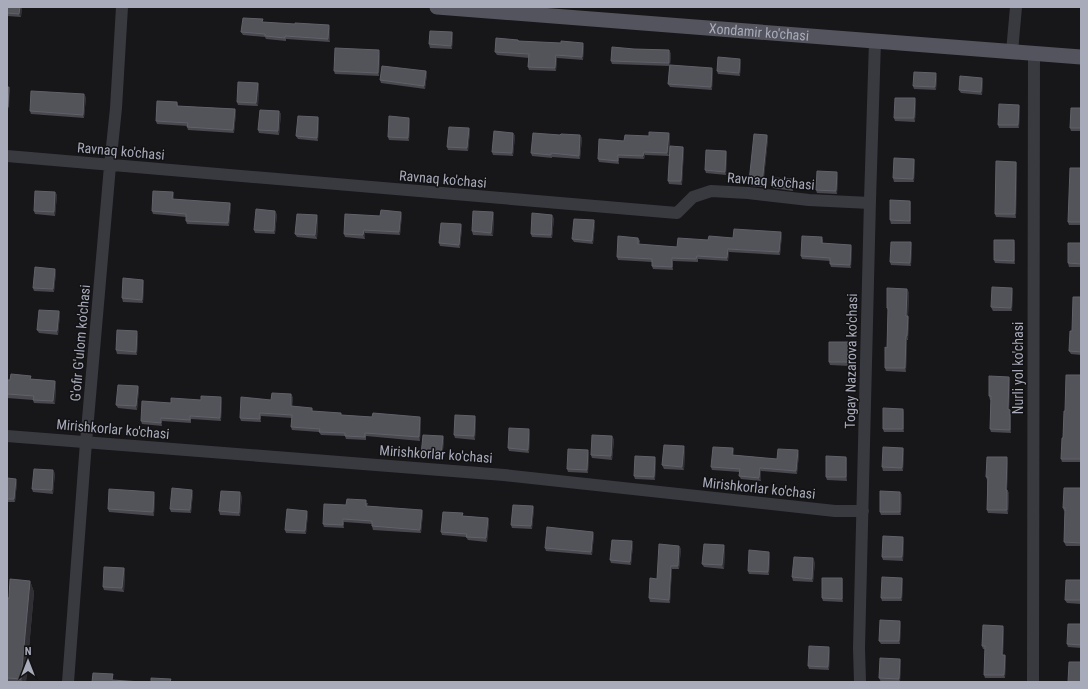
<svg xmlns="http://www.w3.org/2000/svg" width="1088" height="689" font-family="'Roboto Condensed',sans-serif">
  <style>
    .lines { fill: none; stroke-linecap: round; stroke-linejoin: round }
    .minor { stroke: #393a40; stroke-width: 12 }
    .major { stroke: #53545d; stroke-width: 15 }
    .wall { fill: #48484e }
    .shaded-wall { fill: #303034 }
    .building { fill: #53535a; stroke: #606169 }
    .labels { text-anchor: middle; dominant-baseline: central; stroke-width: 3; stroke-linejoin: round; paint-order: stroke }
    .street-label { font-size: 14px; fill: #a8abba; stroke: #121214 }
  </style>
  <rect width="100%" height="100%" fill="#171719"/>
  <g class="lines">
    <path class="minor" d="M1012 52 1016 7
      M7 156 677 213 693 197 711 191 748 193 809 200 870 203
      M7 436 504 475 835 511H863
      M68 682 86 442 110 166 116 108 122 7
      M860 682 859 648 870 200 875 41
      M1033 682 1034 53"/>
    <path class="major" id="s1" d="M437 7 1081 57"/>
  </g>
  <path class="wall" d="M7 7H22L21 17 7 16Z
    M263 22 330 28V42L286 39V41L266 39 265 37 243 35 241 32Z
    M452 32 453 35 452 49 430 48 429 44Z
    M518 40 519 41 584 46 583 60 557 58 556 71 529 70 528 67 529 58 497 55 495 52Z
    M634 49 669 50 671 54 670 65 713 71 712 90 670 87 668 84 669 66 612 64 611 61Z
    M380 54 379 76 335 74 334 71Z
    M741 62 740 76 718 74 717 71Z
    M426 71 427 74 425 89 381 83 380 80Z
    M937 77 936 90 914 89 913 86Z
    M983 81 982 95 961 93 959 90Z
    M258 83 259 86 258 106 238 105 237 102Z
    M86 97 84 118 31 114 30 111Z
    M916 101 915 122 895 121 894 118Z
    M177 102 178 106 235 109 236 113 234 133 188 130 187 126 157 124 156 121Z
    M1019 105 1020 108 1019 128H999L998 125Z
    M1081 108V131H1071L1070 128Z
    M279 111 281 114 279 135 259 133 258 130Z
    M318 117 319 120 318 141 298 139 296 136Z
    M410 121 409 141 389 140 388 137Z
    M469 128 470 131 468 151 448 150 447 147Z
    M513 133 515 136 513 156 493 155 492 152Z
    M560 135H580L582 138 580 159 552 157V158L532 156 531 153Z
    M767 135 768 139 763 187 750 186 749 182Z
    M649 136H670L669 156 645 155 644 159 619 158V164L599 162 598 159 624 141Z
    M683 147 684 150 682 185 669 184 668 181Z
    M726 151 727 154 726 175 706 173 705 170Z
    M914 159 915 162 914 182H894L893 178Z
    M1016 162 1017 165 1016 218 996 217 995 214Z
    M1081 168V225H1069L1068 222Z
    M838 176 837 194 817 193 816 190Z
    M792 179 793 182V191L773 188 771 185Z
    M55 192 57 195 55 216 35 214 34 211Z
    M173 192 174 195V200L230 203 231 206 229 226 187 224 186 221V217L153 214 152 211Z
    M910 201 911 204V224H891L890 220Z
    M493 212 494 216 493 236 473 235 472 231Z
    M277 214 275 234 255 233 254 230Z
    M402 215 400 235 365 233V239L345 237 344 234 380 216Z
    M318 218 317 239 297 237 295 234Z
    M554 218 552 238 532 237 531 234Z
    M594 220 595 224 593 244 574 242 572 239Z
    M461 224 462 228 460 248 440 246 439 243Z
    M782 235 780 255 729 252 728 261 698 259V262L673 261V270L653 269 652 266V262L618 260 617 257 638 238 640 241 639 245 677 247 708 240Z
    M822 237 823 240V243L852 248 851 268 831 267 830 264V261L802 259 801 256Z
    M911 242 912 246 911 266 891 265 890 262Z
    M1015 243V264L995 263 994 260Z
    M1081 243V267H1069L1068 263Z
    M56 272 54 292 34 291 33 288Z
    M143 280 144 283 143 303 123 302 122 298Z
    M1013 291 1012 311H993L991 307Z
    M909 292 908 316 909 319 908 340H907L906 372 886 371 885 368 887 348 888 311 887 308Z
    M1081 297V355L1071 354 1069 351 1072 331Z
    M59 311 60 314 58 335 39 333 37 330Z
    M138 335 137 355 117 354 116 350Z
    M850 345V366L830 365 829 362Z
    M1081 375V462H1062L1061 459 1065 411Z
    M1009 377 1010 380 1009 409 1011 413V433L991 432 990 429 991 400H990L989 396Z
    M32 379 55 381 56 384 55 404 34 403 33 400 7 398V380Z
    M138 386 139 389 137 410 118 408 116 405Z
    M291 394 293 398 292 406 313 411 342 415 372 417H420L421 420 420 441 366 436V440L346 439 345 436 321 435 319 432 292 430 291 427 292 418 261 416V422L241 421 240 418 271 400Z
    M201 400 222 401 221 421 191 419V423L162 421V426L142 424 141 421 171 403Z
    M904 412V432H884L883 429Z
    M476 419 475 440 455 438 454 435Z
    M530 433 529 453 509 451 508 448Z
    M443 436 444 440 442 460 423 458 421 455Z
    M612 436 614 440 612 460 592 458 591 455Z
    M733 448 734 451 733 455 777 459 799 454 797 474 761 471V481L741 479 739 476 740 472 712 470 711 467Z
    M903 448 904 451 903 471H883L882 467Z
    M685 450 684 470 664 469 662 465Z
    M589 453 588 473 568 472 567 469Z
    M846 457 847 460V481L827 480 826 477Z
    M656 460 655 480 635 479 634 476Z
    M1008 461 1007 490 1009 493 1008 514 988 513 987 510V480L986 477Z
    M55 473 53 494 33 492 32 489Z
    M7 478 17 482 15 502H7Z
    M1081 488V546H1066L1064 542 1065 511H1064L1063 508Z
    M900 492 902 495 901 515H881L880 512Z
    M193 493 191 513 171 512 170 509Z
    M155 496 154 516 109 512 108 509Z
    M242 496 240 516 220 515 219 511Z
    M368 503 367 506 422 510 423 513 421 533 373 530 372 526V524L344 522V528L324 527 323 524 346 505Z
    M533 506 534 509 532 529 512 528 511 525Z
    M308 514 306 534 286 533 285 530Z
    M464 516 488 518 489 522 487 542 468 540 466 537 442 535 441 532Z
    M594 535 592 555 546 551 545 548Z
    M904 540 903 561 883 560 882 557Z
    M633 545 631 565 611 563 610 560Z
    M679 546 681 549 679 569H672L670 603 650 602 649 598 657 579Z
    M725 548 724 569 704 567 702 564Z
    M770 555 769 575 749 574 748 571Z
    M815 562 813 582 793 581 792 577Z
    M124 568 125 571 124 592 104 590 103 587Z
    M842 578 843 581V602L823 601 822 598Z
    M902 578 903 581 902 601H882L881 598Z
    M1081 580V604L1067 603 1065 600Z
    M30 581 34 592 26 682H7V598H9Z
    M901 624 900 644H881L879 641Z
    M1081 624V648L1068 647 1067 644Z
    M1004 629 1003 655H1005L1006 658 1005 678H985L984 675 985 649H983L982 646Z
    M830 650 829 670 809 669 808 666Z
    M900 659 901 662 900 682H881L879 678Z"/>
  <path class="shaded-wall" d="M20 7H22L21 17 19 14Z
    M329 25 330 28V42L328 39Z
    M452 32 453 35 452 49 451 46Z
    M583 43 584 46 583 60 582 57Z
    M379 50 380 54 379 76 378 73Z
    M669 50 671 54 670 67 669 63Z
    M556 55 557 58 556 71 555 68Z
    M740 59 741 62 740 76 739 73Z
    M712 68 713 71 712 90 711 87Z
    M426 71 427 74 425 89 424 86Z
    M936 73 937 77 936 90 935 87Z
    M982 78 983 81 982 95 981 92Z
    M258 83 259 86 258 106 256 103Z
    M9 87 10 90 9 110 8 107Z
    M84 94 86 97 84 118 83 115Z
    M915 98 916 101 915 122 914 118Z
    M1019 105 1020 108 1019 128 1018 125Z
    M235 109 236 113 234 133 233 130Z
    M279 111 281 114 279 135 278 131Z
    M318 117 319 120 318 141 317 138Z
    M409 118 410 121 409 141 408 138Z
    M469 128 470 131 468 151 467 148Z
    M513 133 515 136 513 156 512 153Z
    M669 133 670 136 669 156 667 153Z
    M580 135 582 138 580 159 579 156Z
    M767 135 768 139 763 187 762 184Z
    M683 147 684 150 682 185 681 181Z
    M726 151 727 154 726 175 725 172Z
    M644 152 645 155 644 159 643 156Z
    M618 155 619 158V164L618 161Z
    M914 159 915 162 914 182 913 179Z
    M1016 162 1017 165 1016 218 1015 214Z
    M837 172 838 176 837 194 836 191Z
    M792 179 793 182V191L792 187Z
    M55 192 57 195 55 216 54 212Z
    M173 192 174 195V203L172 199Z
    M910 201 911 204V224L910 221Z
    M230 203 231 206 229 226 228 223Z
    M275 211 277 214 275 234 274 231Z
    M401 212 402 215 400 235 399 232Z
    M493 212 494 216 493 236 491 233Z
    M317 215 318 218 317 239 315 235Z
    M552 215 554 218 552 238 551 235Z
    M594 220 595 224 593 244 592 241Z
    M461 224 462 228 460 248 459 245Z
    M364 230 365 233V239L363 235Z
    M781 232 782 235 780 255 779 252Z
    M1014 240 1015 243V264L1014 261Z
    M911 242 912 246 911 266 910 263Z
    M851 245 852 248 851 268 850 265Z
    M728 249 729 252 728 261 727 258Z
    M672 258 673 261V270L672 267Z
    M55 269 56 272 54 292 53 289Z
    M143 280 144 283 143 303 142 300Z
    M1012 288 1013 291 1012 311 1011 308Z
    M907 289 909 292 908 319 906 316Z
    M59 311 60 314 58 335 57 331Z
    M908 316 909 319 908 340 907 336Z
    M137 331 138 335 137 355 136 352Z
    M906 336 907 340 906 372 905 368Z
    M849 342 850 345V366L849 362Z
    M1009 377 1010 380 1009 413 1008 409Z
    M55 381 56 384 55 404 53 401Z
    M138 386 139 389 137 410 136 406Z
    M291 394 293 398 292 409 291 406Z
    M221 397 222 401 221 421 220 418Z
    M903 409 904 412V432L903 429Z
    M1010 410 1011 413V433L1010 430Z
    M260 413 261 416V422L260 419Z
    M475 416 476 419 475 440 474 436Z
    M420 417 421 420 420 441 419 437Z
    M161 418 162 421V426L161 423Z
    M529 429 530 433 529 453 528 450Z
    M443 436 444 440 442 460 441 456Z
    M612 436 614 440 612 460 611 456Z
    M684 446 685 450 684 470 682 467Z
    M733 448 734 451 733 458 732 455Z
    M903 448 904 451 903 471 902 468Z
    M588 450 589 453 588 473 587 470Z
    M798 450 799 454 797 474 796 471Z
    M655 457 656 460 655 480 654 477Z
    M846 457 847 460V481L846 477Z
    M1007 457 1008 461 1007 493 1006 490Z
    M760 468 761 471V481L759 478Z
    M53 470 55 473 53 494 52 490Z
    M16 479 17 482 15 502 14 499Z
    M192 490 193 493 191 513 190 510Z
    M1007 490 1009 493 1008 514 1007 510Z
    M154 492 155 496 154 516 153 512Z
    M240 492 242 496 240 516 239 513Z
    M900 492 902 495 901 515 900 512Z
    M533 506 534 509 532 529 531 526Z
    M422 510 423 513 421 533 420 530Z
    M307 511 308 514 306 534 305 531Z
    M488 518 489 522 487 542 486 538Z
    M343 519 344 522V528L343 525Z
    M593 532 594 535 592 555 591 552Z
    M903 537 904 540 903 561 902 557Z
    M632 541 633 545 631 565 630 562Z
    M724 545 725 548 724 569 722 565Z
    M679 546 681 549 679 569 678 566Z
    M769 552 770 555 769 575 768 572Z
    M813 558 815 562 813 582 812 579Z
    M671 566 672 569 670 603 669 600Z
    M124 568 125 571 124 592 122 588Z
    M842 578 843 581V602L842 599Z
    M902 578 903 581 902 601 901 598Z
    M30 581 34 592 26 682H23L21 679Z
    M900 621 901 624 900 644 899 641Z
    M1003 626 1004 629 1003 658 1002 655Z
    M829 647 830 650 829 670 828 667Z
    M1005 655 1006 658 1005 678 1004 675Z
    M900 659 901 662 900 682 899 679Z"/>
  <path class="building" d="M7 7H20L19 14 7 13Z
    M243 18 263 19 262 22 295 24V23L329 25 328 39 285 36V38L265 36V34L241 32Z
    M430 31 452 32 451 46 429 44Z
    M496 38 518 40V41L561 43V41L583 43 582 57 556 55 555 68 528 67 529 54 495 52Z
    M612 47 634 49 669 50V63L611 61Z
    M335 48 379 50 378 73 334 71Z
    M718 57 740 59 739 73 717 71Z
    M670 65 712 68 711 87 668 84Z
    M382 66 426 71 424 86 380 80Z
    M914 72 936 73 935 87 913 86Z
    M960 76 982 78 981 92 959 90Z
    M238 82 258 83 256 103 237 102Z
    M7 87H9L8 107H7Z
    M31 91 84 94 83 115 30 111Z
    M895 98H915L914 118H894Z
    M157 101 177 102V106L235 109 233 130 187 127 188 123 156 121Z
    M999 104 1019 105 1018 125H998Z
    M1071 108H1081V128H1070Z
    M260 110 279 111 278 131 258 130Z
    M298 116 318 117 317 138 296 136Z
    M389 116 409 118 408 138 388 137Z
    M449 127 469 128 467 148 447 147Z
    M494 131 513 133 512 153 492 152Z
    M649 132 669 133 667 153 644 152 643 156 618 155V161L598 159 599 139 624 141 625 135 649 136Z
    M533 133 560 135 561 134 580 135 579 156 551 153V155L531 153Z
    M754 134 767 135 762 184 749 182Z
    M670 146 683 147 681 181H668Z
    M706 150 726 151 725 172 705 170Z
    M894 158 914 159 913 179 893 178Z
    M996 161 1016 162 1015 214H995Z
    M1070 168H1081V222H1068Z
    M817 171 837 172 836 191 816 190Z
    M772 178 792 179V187L771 185Z
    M35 191 55 192 54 212 34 211Z
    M153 191 173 192 172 199 230 203 228 223 186 221V214L152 211Z
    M890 200 910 201V221L890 220Z
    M256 209 275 211 274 231 254 230Z
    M381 210 401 212 399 232 364 230 363 235 344 234 345 214 380 216Z
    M473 211 493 212 491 233 472 231Z
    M532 213 552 215 551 235 531 234Z
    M297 214 317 215 315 235 295 234Z
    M574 219 594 220 592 241 572 239Z
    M441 223 461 224 459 245 439 243Z
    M734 229 781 232 779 252 728 249 727 258 697 256 696 259 672 258V267L652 266V259L617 257 618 236 638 238V244L677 247 678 238 708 240 709 236 733 238Z
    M802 236 822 237 821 243 851 245 850 265 830 264V258L801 256Z
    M994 240H1014V261L994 260Z
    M891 242H911L910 263 890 262Z
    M1068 243H1081V264L1068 263Z
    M35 267 55 269 53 289 33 288Z
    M123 278 143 280 142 300 122 298Z
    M992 287 1012 288 1011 308 991 307Z
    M887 288 907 289 906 316H908L907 336H906L905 368H885V347L887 348 888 308H887Z
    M1073 297H1081V352L1069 351 1070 331H1072Z
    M39 310 59 311 57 331 37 330Z
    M117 330 137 331 136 352 116 350Z
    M829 342H849V362H829Z
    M11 374 31 376 30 379 55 381 53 401 33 400 34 396 7 394V380H10Z
    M1066 375H1081V459H1061L1062 438H1063L1064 411H1065Z
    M989 376 1009 377 1008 409 1010 410V430L990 429 991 396H989Z
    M118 385 138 386 136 406 116 405Z
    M272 393 291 394V406L312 408V411L341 413V415L372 417 373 413 420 417 419 437 365 433V437L345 436V433L319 432 320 429 291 427 292 415 260 413V419L240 418 241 397 271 400Z
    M201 396 221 397 220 418 190 416V420L161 418V423L141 421 142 401 171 403V398L201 400Z
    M883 408 903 409V429H883Z
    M455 415 475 416 474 436 454 435Z
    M509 428 529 429 528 450 508 448Z
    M423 435 443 436 441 456 421 455Z
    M592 435 612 436 611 456 591 455Z
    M664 445 684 446 682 467 662 465Z
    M713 447 733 448 732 455 777 459 778 449 798 450 796 471 760 468 759 478 739 476 740 469 711 467Z
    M883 447 903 448 902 468 882 467Z
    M568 449 588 450 587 470 567 469Z
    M635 456 655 457 654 477 634 476Z
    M826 456 846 457V477H826Z
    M987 457H1007L1006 490H1007V510H987L988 477H986Z
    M34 469 53 470 52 490 32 489Z
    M7 478 16 479 14 499H7Z
    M172 488 192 490 190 510 170 509Z
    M1064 488H1081V543L1064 542 1065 508H1063Z
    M109 489 154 492 153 512 108 509Z
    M221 491 240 492 239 513 219 511Z
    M880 491 900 492V512H880Z
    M347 499 366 500V506L422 510 420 530 372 526V521L343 519V525L323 524 324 504 346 505Z
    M513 505 533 506 531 526 511 525Z
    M287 509 307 511 305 531 285 530Z
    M443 512 463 513 462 516 488 518 486 538 466 537 467 534 441 532Z
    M547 527 593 532 591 552 545 548Z
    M883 536 903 537 902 557H882Z
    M612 540 632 541 630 562 610 560Z
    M659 544 679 546 678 566H671L669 600 649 598 650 578 657 579Z
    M704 544 724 545 722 565 702 564Z
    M749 550 769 552 768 572 748 571Z
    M794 557 813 558 812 579 792 577Z
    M104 567 124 568 122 588 103 587Z
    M882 577 902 578 901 598H881Z
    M822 578H842V599L822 598Z
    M10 579 30 581 21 679 7 678V598H9Z
    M1066 580H1081V600H1065Z
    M880 620 900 621 899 641H879Z
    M1068 624H1081V645L1067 644Z
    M983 625 1003 626 1002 655H1005L1004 675H984L985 646H982Z
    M809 646 829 647 828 667 808 666Z
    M880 658 900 659 899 679 879 678Z
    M1069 662H1081V682H1068Z
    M93 673 113 674 112 680 142 682H92Z
    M151 678 171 679 170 682H151Z"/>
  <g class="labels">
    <g class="street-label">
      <text stroke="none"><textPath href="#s1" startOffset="323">Xondamir ko'chasi</textPath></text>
      <text transform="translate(121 151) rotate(5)">Ravnaq ko'chasi</text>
      <text transform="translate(443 179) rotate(5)">Ravnaq ko'chasi</text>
      <text transform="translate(771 181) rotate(5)">Ravnaq ko'chasi</text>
      <text transform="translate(80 343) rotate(-85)">G'ofir G'ulom ko'chasi</text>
      <text transform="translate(851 361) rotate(-89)">Togay Nazarova ko'chasi</text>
      <text transform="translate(1018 368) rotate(-90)">Nurli yol ko'chasi</text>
      <text transform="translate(113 429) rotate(5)">Mirishkorlar ko'chasi</text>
      <text transform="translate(436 454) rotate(4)">Mirishkorlar ko'chasi</text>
      <text transform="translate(759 488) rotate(6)">Mirishkorlar ko'chasi</text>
    </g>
  </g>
  <rect width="1088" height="689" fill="none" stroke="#a8abba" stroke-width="16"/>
  <g transform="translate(28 661)" stroke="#121214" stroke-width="3" paint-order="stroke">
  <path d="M0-3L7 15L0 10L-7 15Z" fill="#a8abba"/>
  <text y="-6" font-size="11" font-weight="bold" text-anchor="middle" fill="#a8abba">N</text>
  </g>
</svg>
